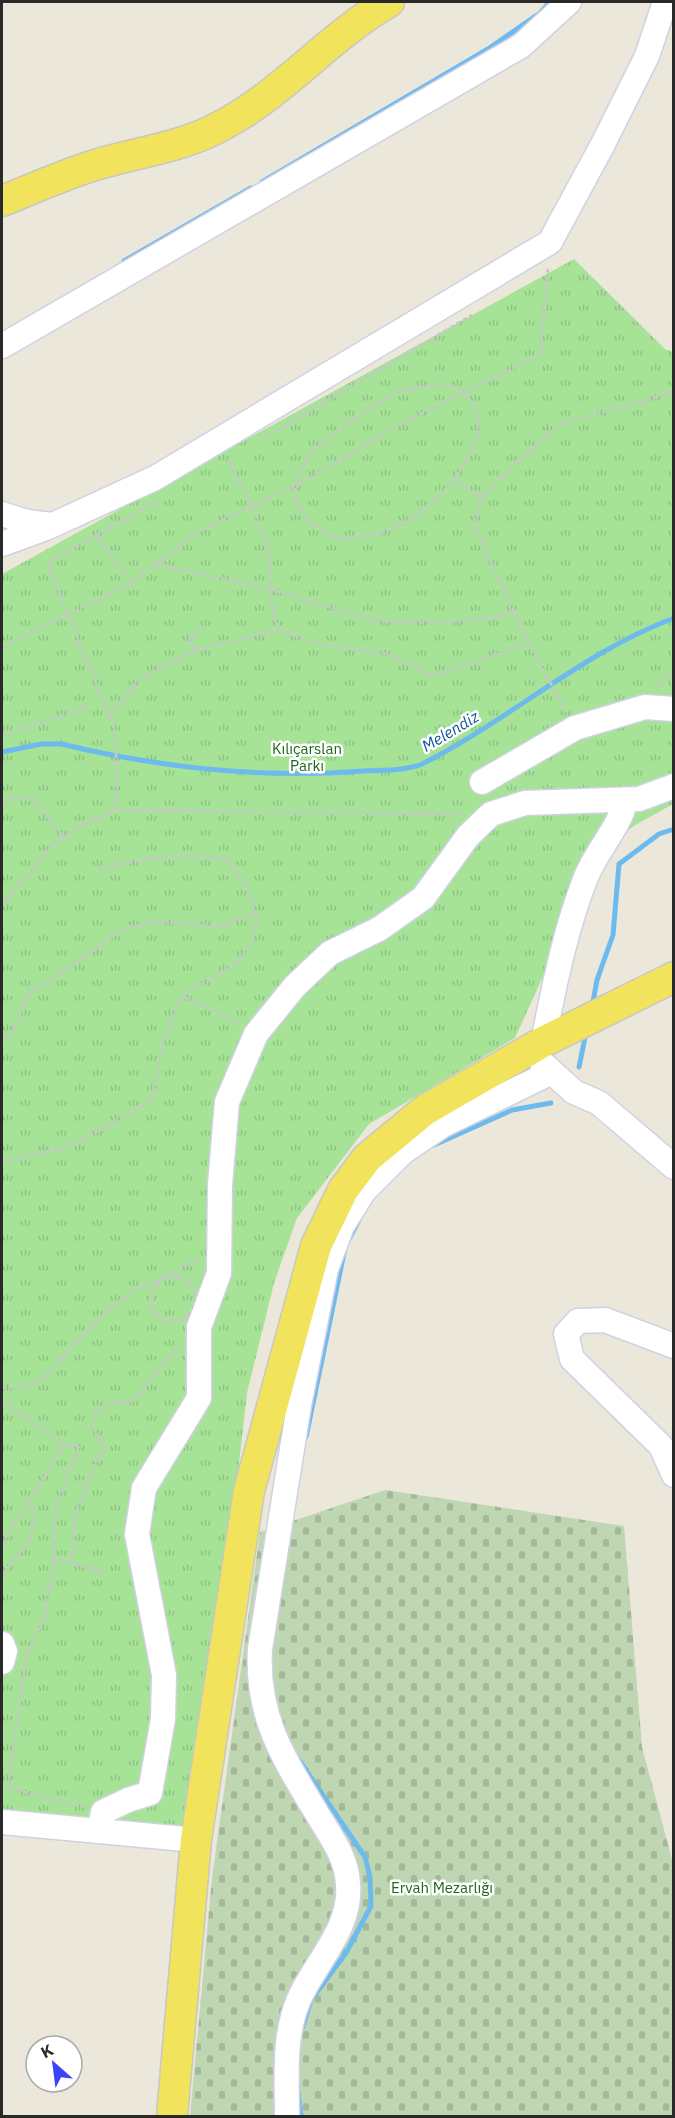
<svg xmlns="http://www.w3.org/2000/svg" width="675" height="2118" font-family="'IBM Plex Sans',sans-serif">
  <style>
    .cemetery { fill: url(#cemetery-stones) }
    .park { fill: url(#park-tufts) }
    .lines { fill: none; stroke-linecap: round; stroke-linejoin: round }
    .stream { stroke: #6dbaef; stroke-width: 5 }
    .minor-casing { stroke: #d0d1e3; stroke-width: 27 }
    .major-casing { stroke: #c7c7c7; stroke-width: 33 }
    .path { stroke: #c7c7c7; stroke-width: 3; stroke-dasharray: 4.5 3; stroke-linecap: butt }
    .minor { stroke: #fff; stroke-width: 24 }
    .major { stroke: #f1e35b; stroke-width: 30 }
    .labels { text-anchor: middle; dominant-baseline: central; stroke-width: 5; stroke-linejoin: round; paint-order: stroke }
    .park-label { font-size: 15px; fill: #1f6719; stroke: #fff }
    .water-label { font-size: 16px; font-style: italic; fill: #0d569a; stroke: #fff }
  </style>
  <defs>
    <pattern id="cemetery-stones" width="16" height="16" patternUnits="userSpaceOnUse" patternTransform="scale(1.5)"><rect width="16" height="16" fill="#bfd6b2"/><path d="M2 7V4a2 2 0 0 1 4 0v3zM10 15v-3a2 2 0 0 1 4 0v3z" fill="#a4b899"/></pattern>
    <pattern id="park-tufts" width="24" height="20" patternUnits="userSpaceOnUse" patternTransform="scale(1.5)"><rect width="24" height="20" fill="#a6e397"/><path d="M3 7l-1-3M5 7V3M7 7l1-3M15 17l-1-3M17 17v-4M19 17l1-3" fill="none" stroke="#8fc382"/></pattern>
  </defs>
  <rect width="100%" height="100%" fill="#ece7db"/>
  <path class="cemetery" d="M385 1490 624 1526 642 1747 673 1863V2116H190L212 1878 260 1532Z"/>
  <path class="park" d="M574 259 665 349 673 352V804L637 824 601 849 515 1038 369 1124 297 1218 274 1283 247 1393 197 1833 2 1812V574Z"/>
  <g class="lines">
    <path class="stream" d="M262 182 488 49 540 13 550 2
      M124 261 251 188
      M2 752 41 744H61C161 768 261 779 363 771 381 770 406 771 422 764 508 721 583 652 674 618
      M592 1007 597 980 613 935 619 864 659 834 674 829
      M579 1067 586 1033
      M434 1145 512 1110 551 1103
      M348 1241 359 1220
      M306 1437 344 1253
      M299 1760 365 1857 370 1877 371 1906 346 1953 311 2000 302 2029
      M298 2091 301 2116"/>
    <defs>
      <path id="minor" d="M2 346 521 46 569 2
        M2 514 27 522 52 525
        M2 544 46 528 155 478 550 242 603 144 647 56 665 2
        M482 782 575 728 645 707 674 709
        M543 1042C554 987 565 930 586 877 597 850 619 828 626 800
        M542 1063 574 1092 599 1103 674 1167
        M674 1346 605 1320 578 1321 566 1334 572 1359 661 1446 674 1475
        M2 1644 5 1651 2 1662
        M2 1822 196 1840
        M99 1831 103 1812 128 1800 150 1793 163 1719 164 1675 137 1534 144 1488 199 1398V1327L219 1273 220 1185 227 1102 256 1034 295 986 330 953 379 929 423 898 468 836 491 814 525 803 639 799 674 786
        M287 2116C287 2078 283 2036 299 1999 316 1961 352 1928 348 1884 347 1859 332 1838 319 1817 285 1760 256 1719 260 1649L299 1405 326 1269 342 1226 364 1191 403 1152 443 1125 552 1072"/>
      <path id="major" d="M2 201C32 189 63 175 95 165 134 153 177 148 213 130 280 98 326 38 389 2
        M172 2116 196 1840 249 1491 316 1246 343 1190 367 1158 425 1110 543 1042 674 977"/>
    </defs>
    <use href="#minor" class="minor-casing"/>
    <use href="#major" class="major-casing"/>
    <path class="path" d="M434 384C441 385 451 385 457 387 460 389 464 394 467 397 500 429 452 486 426 508 409 523 384 534 361 537 338 540 325 536 308 520 259 473 359 411 395 394 407 389 422 387 434 384Z
      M263 439 472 315
      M228 460C243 489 259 517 267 548 274 577 267 599 279 630L320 644 388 654 428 674 443 673 529 643
      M453 478 481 497
      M97 537 132 583
      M157 564 269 589 376 621 439 623 495 617 514 611
      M2 649 8 644 132 583 199 531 295 486 405 422 540 355 548 269
      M196 650 188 641 203 627
      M656 688 674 669
      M566 712 529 643 474 526 481 497 557 425 674 392
      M110 717 138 680 196 650 278 630
      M2 734 72 713 89 703
      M2 804 9 799H33L64 838
      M116 810 117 768 114 728 47 563 159 500
      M2 905 52 846 78 827 116 810 462 814
      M184 997 240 1023
      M2 1036 12 1032 29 992 52 980 124 928 159 921 221 927 258 911
      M2 1162 70 1146 151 1101C159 1071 165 1015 187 993 196 984 213 981 223 973 274 935 260 902 227 860 182 853 140 858 96 870
      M151 1299a22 22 0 1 1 44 0a22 22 0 1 1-44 0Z
      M2 1388 29 1385 44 1378 107 1310 138 1288 162 1279 189 1263 200 1260
      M2 1402 65 1444 79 1446 55 1511 54 1558 45 1616 26 1657 8 1788 84 1807
      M2 1544 65 1444
      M54 1558 103 1572
      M72 1563 75 1516 94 1466 104 1447 92 1427 95 1413 110 1401 131 1403 178 1347
      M2 1575 30 1541 35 1512 28 1503"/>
    <use href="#minor" class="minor"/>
    <use href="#major" class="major"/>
  </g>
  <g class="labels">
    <g class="park-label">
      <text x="307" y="748">Kılıçarslan<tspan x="307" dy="17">Parkı</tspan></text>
      <text x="442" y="1887">Ervah Mezarlığı</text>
    </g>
    <g class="water-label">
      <text transform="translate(450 731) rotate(-31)">Melendiz</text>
    </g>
  </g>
  <rect width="675" height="2118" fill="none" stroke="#292929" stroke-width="6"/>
  <g transform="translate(54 2064) rotate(332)"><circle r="28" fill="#ffffff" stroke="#a9a9a9" stroke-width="1.5"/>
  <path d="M0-4.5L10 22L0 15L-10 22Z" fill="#3a42fa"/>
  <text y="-9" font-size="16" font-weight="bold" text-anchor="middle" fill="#292929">K</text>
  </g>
</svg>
